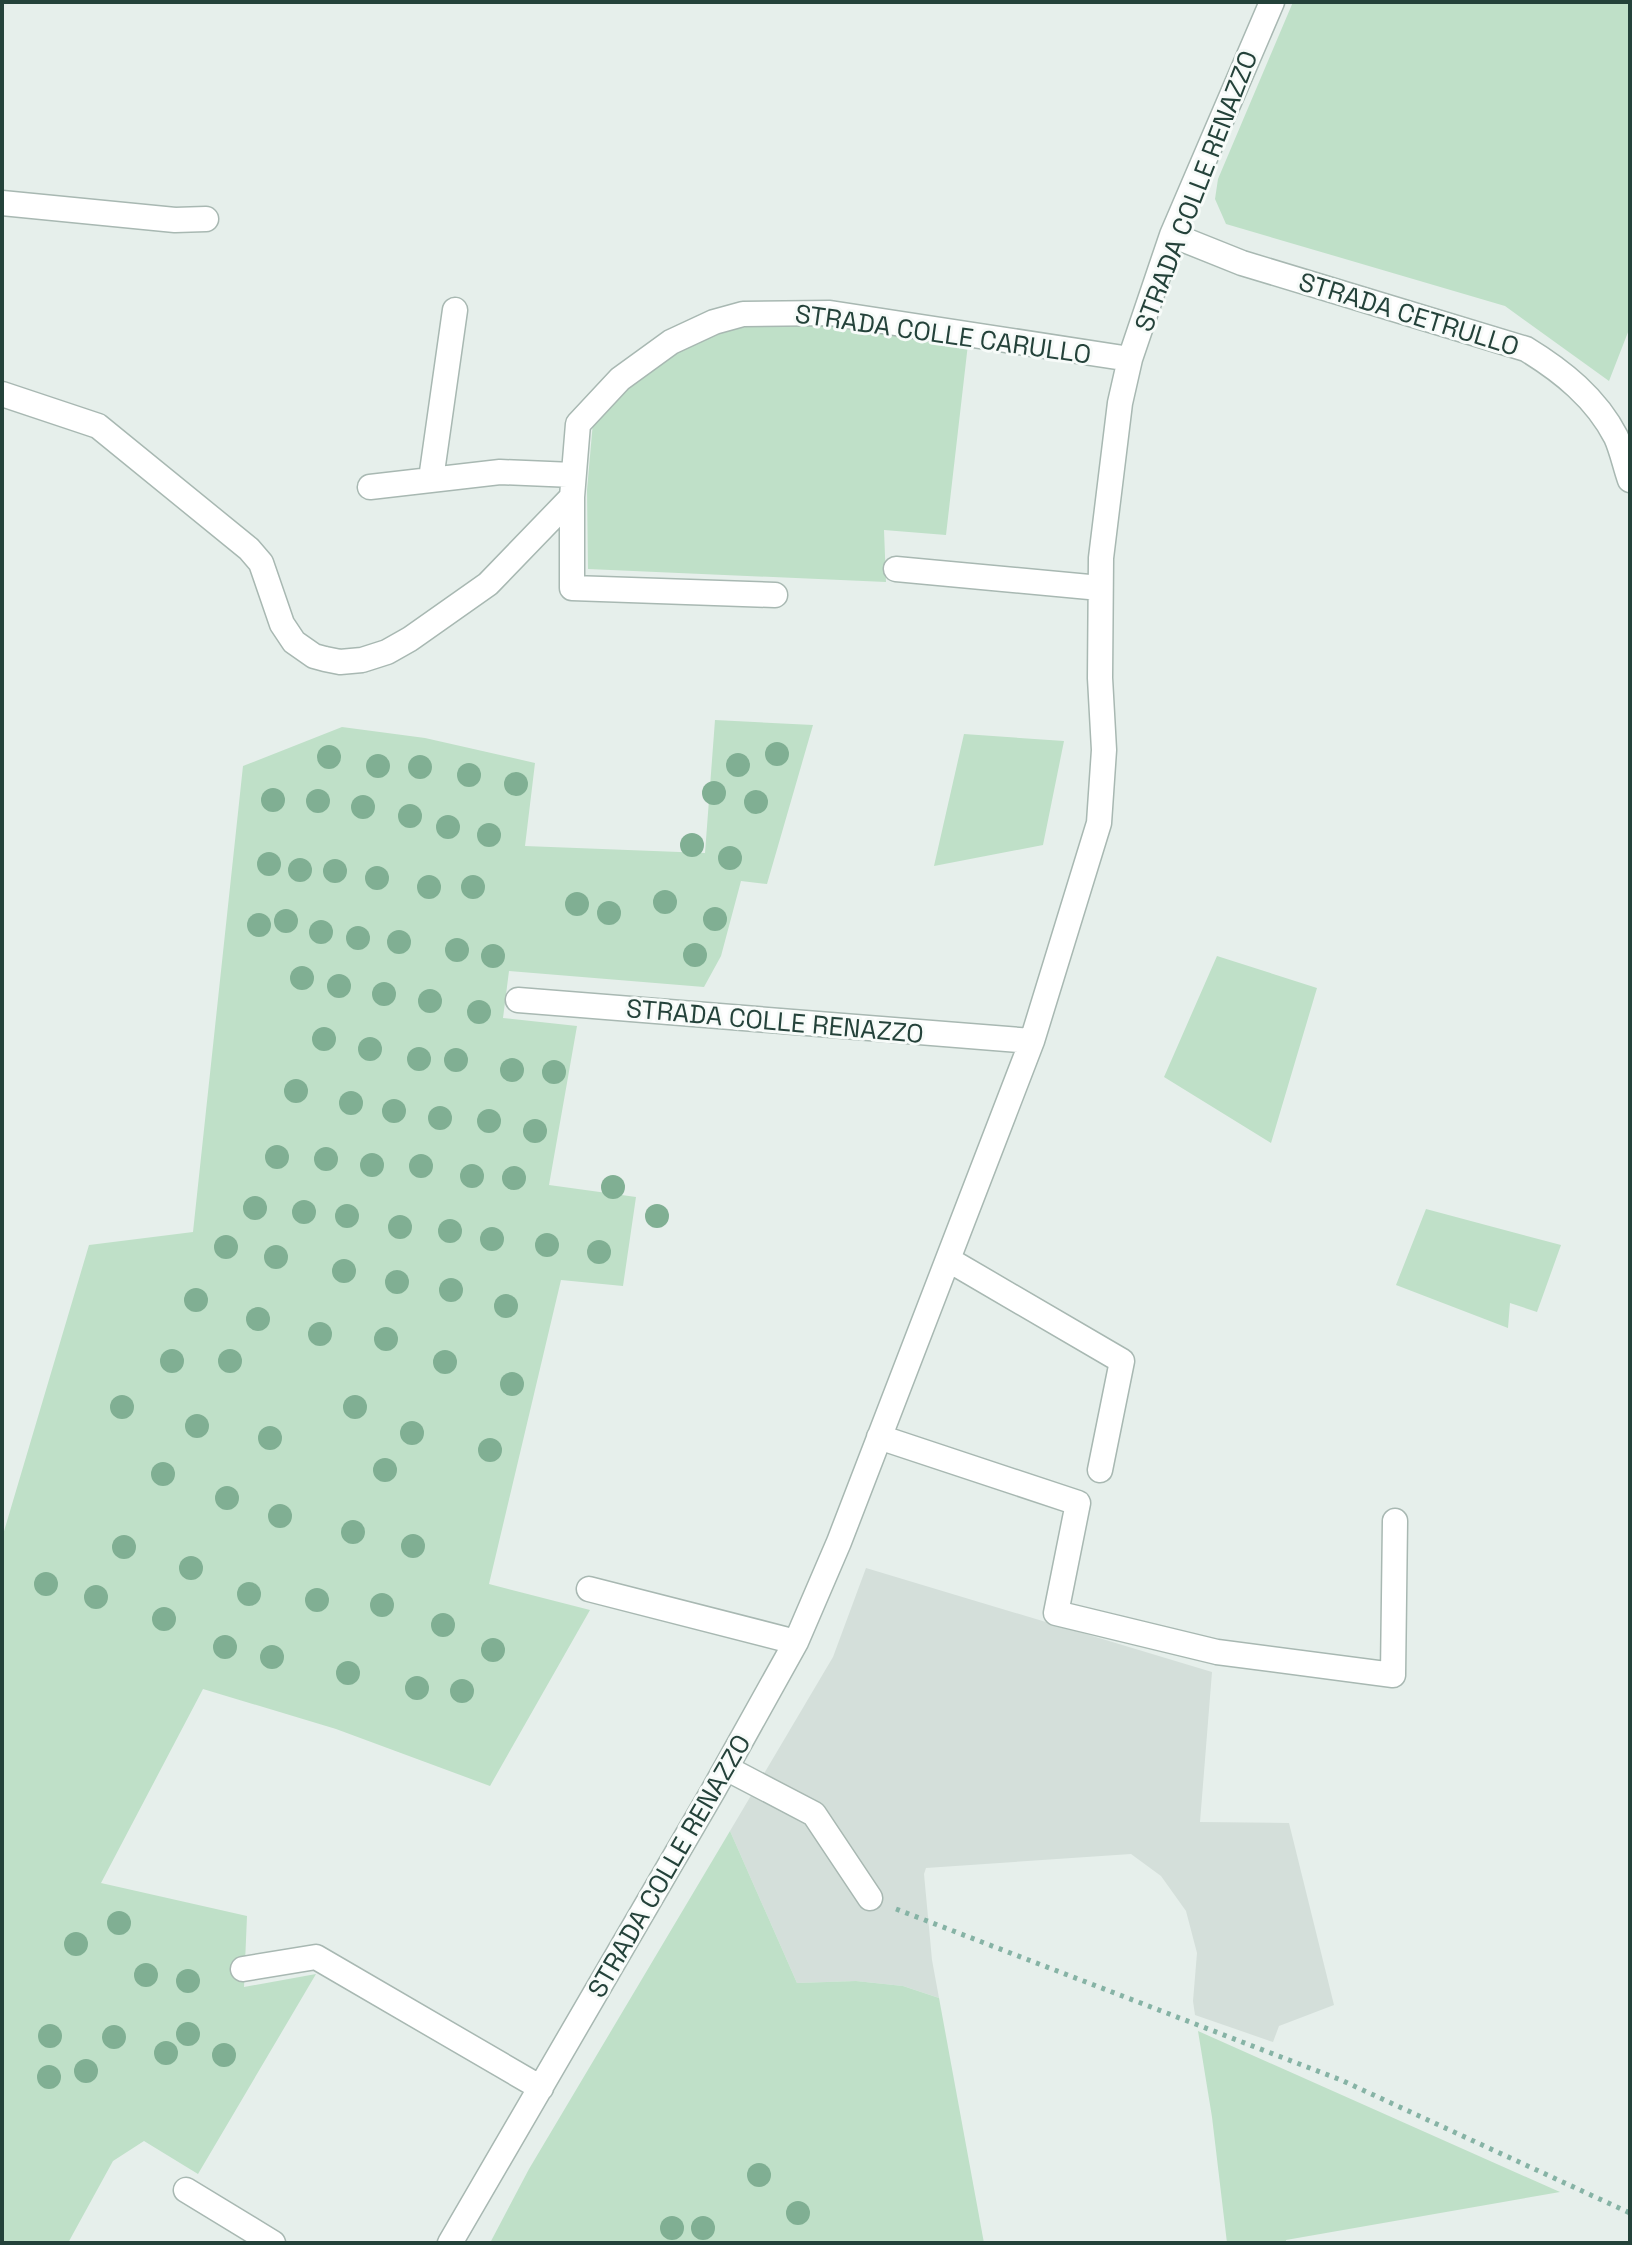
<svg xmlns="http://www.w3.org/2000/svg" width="1632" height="2245" font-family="'Space Grotesk',sans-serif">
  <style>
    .built { fill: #d4dfda }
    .green { fill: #bfe0c8 }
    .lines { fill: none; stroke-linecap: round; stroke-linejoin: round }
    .minor-casing { stroke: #a8b8b2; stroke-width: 27 }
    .path { stroke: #86b3a5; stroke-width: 5; stroke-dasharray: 4 6; stroke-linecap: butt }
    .minor { stroke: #fff; stroke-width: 24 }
    .tree { fill: #80af93 }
    .labels { text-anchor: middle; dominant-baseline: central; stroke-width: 6; stroke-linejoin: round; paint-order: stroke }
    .street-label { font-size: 26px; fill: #24423a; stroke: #f7fbf9 }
  </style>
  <rect width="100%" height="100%" fill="#e6efeb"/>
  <path class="built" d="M866 1568 1212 1672 1200 1822 1289 1823 1334 2005 1279 2026 1273 2042 1195 2015 1193 2001 1197 1953 1186 1911 1161 1876 1131 1854 926 1868 924 1874 932 1960 939 1998 903 1986 856 1981 797 1983 730 1831 833 1657Z"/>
  <path class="green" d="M1293 2H1630V327L1609 381 1505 306 1226 224 1215 199 1218 179Z
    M773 321H817L968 344 946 535 884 530 886 582 588 569 587 490 593 422 650 365 713 334Z
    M715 720 813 725 767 884 741 881 721 956 704 987 509 971 503 1018 577 1026 549 1185 636 1197 623 1286 561 1280 489 1584 590 1610 490 1786 336 1729 203 1689 101 1883 247 1916 244 1987 316 1974 198 2174 144 2141 113 2161 68 2243H2V1538L89 1245 193 1232 243 766 342 727 425 738 535 763 525 846 705 853Z
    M964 734 1064 741 1043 845 934 866Z
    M1217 956 1317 988 1271 1143 1164 1077Z
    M1426 1209 1561 1245 1537 1312 1510 1303 1508 1328 1396 1285Z
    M730 1831 797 1983 856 1981 903 1986 939 1998 984 2243H490L529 2169Z
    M1198 2031 1560 2192 1286 2240V2243H1227L1212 2117Z"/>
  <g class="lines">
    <defs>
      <path id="minor" d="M2 203 175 220 206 219
        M1172 235 1242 263 1526 349C1562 371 1596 398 1616 437 1622 450 1625 466 1630 480
        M2 394 98 426 249 549 261 563 282 624 294 642 314 656 325 659 340 662 362 660 387 652 410 639 488 584 572 497 578 424 620 379 671 342 714 322 743 314 830 313 1130 359
        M431 479 455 310
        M370 487 500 472 573 475
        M572 497V588L775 595
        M896 569 1100 588
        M518 1000 1032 1041
        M949 1260 1122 1361 1100 1470
        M879 1437 1078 1503 1056 1613 1217 1652 1393 1675 1395 1521
        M589 1589 796 1642
        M726 1768 814 1814 870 1898
        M243 1969 316 1957 541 2088
        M186 2190 273 2243
        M450 2243 713 1791 796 1642 839 1542 1032 1041 1099 823 1104 750 1100 678 1101 558 1120 403 1130 359 1172 235 1272 2"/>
    </defs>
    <use href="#minor" class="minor-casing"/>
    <path class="path" d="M896 1909 1341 2080 1630 2213"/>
    <use href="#minor" class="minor"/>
  </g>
  <g class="tree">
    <circle cx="777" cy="754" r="12"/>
    <circle cx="329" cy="757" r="12"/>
    <circle cx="738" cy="765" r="12"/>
    <circle cx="378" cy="766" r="12"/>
    <circle cx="420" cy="767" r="12"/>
    <circle cx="469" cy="775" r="12"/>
    <circle cx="516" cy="784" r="12"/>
    <circle cx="714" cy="793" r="12"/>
    <circle cx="273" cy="800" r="12"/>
    <circle cx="318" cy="801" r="12"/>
    <circle cx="756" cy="802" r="12"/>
    <circle cx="363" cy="807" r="12"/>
    <circle cx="410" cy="816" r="12"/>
    <circle cx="448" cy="827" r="12"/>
    <circle cx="489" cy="835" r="12"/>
    <circle cx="692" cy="845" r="12"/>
    <circle cx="730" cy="858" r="12"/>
    <circle cx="269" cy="864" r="12"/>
    <circle cx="300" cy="870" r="12"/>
    <circle cx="335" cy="871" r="12"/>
    <circle cx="377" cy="878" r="12"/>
    <circle cx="429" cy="887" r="12"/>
    <circle cx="473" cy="887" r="12"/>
    <circle cx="665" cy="902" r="12"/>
    <circle cx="577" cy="904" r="12"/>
    <circle cx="609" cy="913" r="12"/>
    <circle cx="715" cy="919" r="12"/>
    <circle cx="286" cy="921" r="12"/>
    <circle cx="259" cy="925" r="12"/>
    <circle cx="321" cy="932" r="12"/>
    <circle cx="358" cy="938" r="12"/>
    <circle cx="399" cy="942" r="12"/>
    <circle cx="457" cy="950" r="12"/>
    <circle cx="695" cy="955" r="12"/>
    <circle cx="493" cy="956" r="12"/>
    <circle cx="302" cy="978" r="12"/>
    <circle cx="339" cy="986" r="12"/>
    <circle cx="384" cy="994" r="12"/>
    <circle cx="430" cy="1001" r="12"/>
    <circle cx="479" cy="1012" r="12"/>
    <circle cx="324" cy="1039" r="12"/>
    <circle cx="370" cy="1049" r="12"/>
    <circle cx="419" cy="1059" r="12"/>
    <circle cx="456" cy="1060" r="12"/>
    <circle cx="512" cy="1070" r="12"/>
    <circle cx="554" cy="1072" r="12"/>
    <circle cx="296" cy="1091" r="12"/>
    <circle cx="351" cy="1103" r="12"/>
    <circle cx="394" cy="1111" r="12"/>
    <circle cx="440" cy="1118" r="12"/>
    <circle cx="489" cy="1121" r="12"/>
    <circle cx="535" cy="1131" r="12"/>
    <circle cx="277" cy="1157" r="12"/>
    <circle cx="326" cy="1159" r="12"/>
    <circle cx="372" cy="1165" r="12"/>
    <circle cx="421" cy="1166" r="12"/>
    <circle cx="472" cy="1176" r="12"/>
    <circle cx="514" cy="1178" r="12"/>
    <circle cx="613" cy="1187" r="12"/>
    <circle cx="255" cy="1208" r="12"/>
    <circle cx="304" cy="1212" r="12"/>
    <circle cx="347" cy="1216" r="12"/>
    <circle cx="657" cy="1216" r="12"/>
    <circle cx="400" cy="1227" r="12"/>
    <circle cx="450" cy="1231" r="12"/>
    <circle cx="492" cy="1239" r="12"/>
    <circle cx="547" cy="1245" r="12"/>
    <circle cx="226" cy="1247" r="12"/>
    <circle cx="599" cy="1252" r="12"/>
    <circle cx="276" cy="1257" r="12"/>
    <circle cx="344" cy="1271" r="12"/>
    <circle cx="397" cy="1282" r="12"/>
    <circle cx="451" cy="1290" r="12"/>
    <circle cx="196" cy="1300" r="12"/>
    <circle cx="506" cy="1306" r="12"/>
    <circle cx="258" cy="1319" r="12"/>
    <circle cx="320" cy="1334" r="12"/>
    <circle cx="386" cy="1339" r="12"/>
    <circle cx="172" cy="1361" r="12"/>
    <circle cx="230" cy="1361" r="12"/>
    <circle cx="445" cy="1362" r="12"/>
    <circle cx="512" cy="1384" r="12"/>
    <circle cx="122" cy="1407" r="12"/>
    <circle cx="355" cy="1407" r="12"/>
    <circle cx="197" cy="1426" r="12"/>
    <circle cx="412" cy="1433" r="12"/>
    <circle cx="270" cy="1438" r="12"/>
    <circle cx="490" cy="1450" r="12"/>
    <circle cx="385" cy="1470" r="12"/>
    <circle cx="163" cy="1474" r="12"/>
    <circle cx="227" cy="1498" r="12"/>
    <circle cx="280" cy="1516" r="12"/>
    <circle cx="353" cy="1532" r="12"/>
    <circle cx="413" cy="1546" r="12"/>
    <circle cx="124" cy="1547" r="12"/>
    <circle cx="191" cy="1568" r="12"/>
    <circle cx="46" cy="1584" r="12"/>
    <circle cx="249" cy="1594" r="12"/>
    <circle cx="96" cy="1597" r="12"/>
    <circle cx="317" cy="1600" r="12"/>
    <circle cx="382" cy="1605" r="12"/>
    <circle cx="164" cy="1619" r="12"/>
    <circle cx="443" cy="1625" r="12"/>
    <circle cx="225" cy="1647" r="12"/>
    <circle cx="493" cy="1650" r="12"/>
    <circle cx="272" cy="1657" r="12"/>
    <circle cx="348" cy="1673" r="12"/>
    <circle cx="417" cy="1688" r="12"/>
    <circle cx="462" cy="1691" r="12"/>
    <circle cx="119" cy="1923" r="12"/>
    <circle cx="76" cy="1944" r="12"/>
    <circle cx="146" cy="1975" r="12"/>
    <circle cx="188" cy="1981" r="12"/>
    <circle cx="188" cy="2034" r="12"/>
    <circle cx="50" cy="2036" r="12"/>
    <circle cx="114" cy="2037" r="12"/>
    <circle cx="166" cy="2053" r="12"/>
    <circle cx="224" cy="2055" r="12"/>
    <circle cx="86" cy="2071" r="12"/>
    <circle cx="49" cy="2077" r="12"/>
    <circle cx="759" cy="2175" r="12"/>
    <circle cx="798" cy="2213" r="12"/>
    <circle cx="672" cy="2228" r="12"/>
    <circle cx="703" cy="2228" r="12"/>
  </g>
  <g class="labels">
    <g class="street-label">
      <text transform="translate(1196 191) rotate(-69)">STRADA COLLE RENAZZO</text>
      <text transform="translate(1409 314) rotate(17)">STRADA CETRULLO</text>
      <text transform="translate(943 334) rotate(8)">STRADA COLLE CARULLO</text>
      <text transform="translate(775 1021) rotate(5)">STRADA COLLE RENAZZO</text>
      <text transform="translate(669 1866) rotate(-60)">STRADA COLLE RENAZZO</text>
    </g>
  </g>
  <rect width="1632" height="2245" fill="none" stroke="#24423a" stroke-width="8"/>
</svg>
